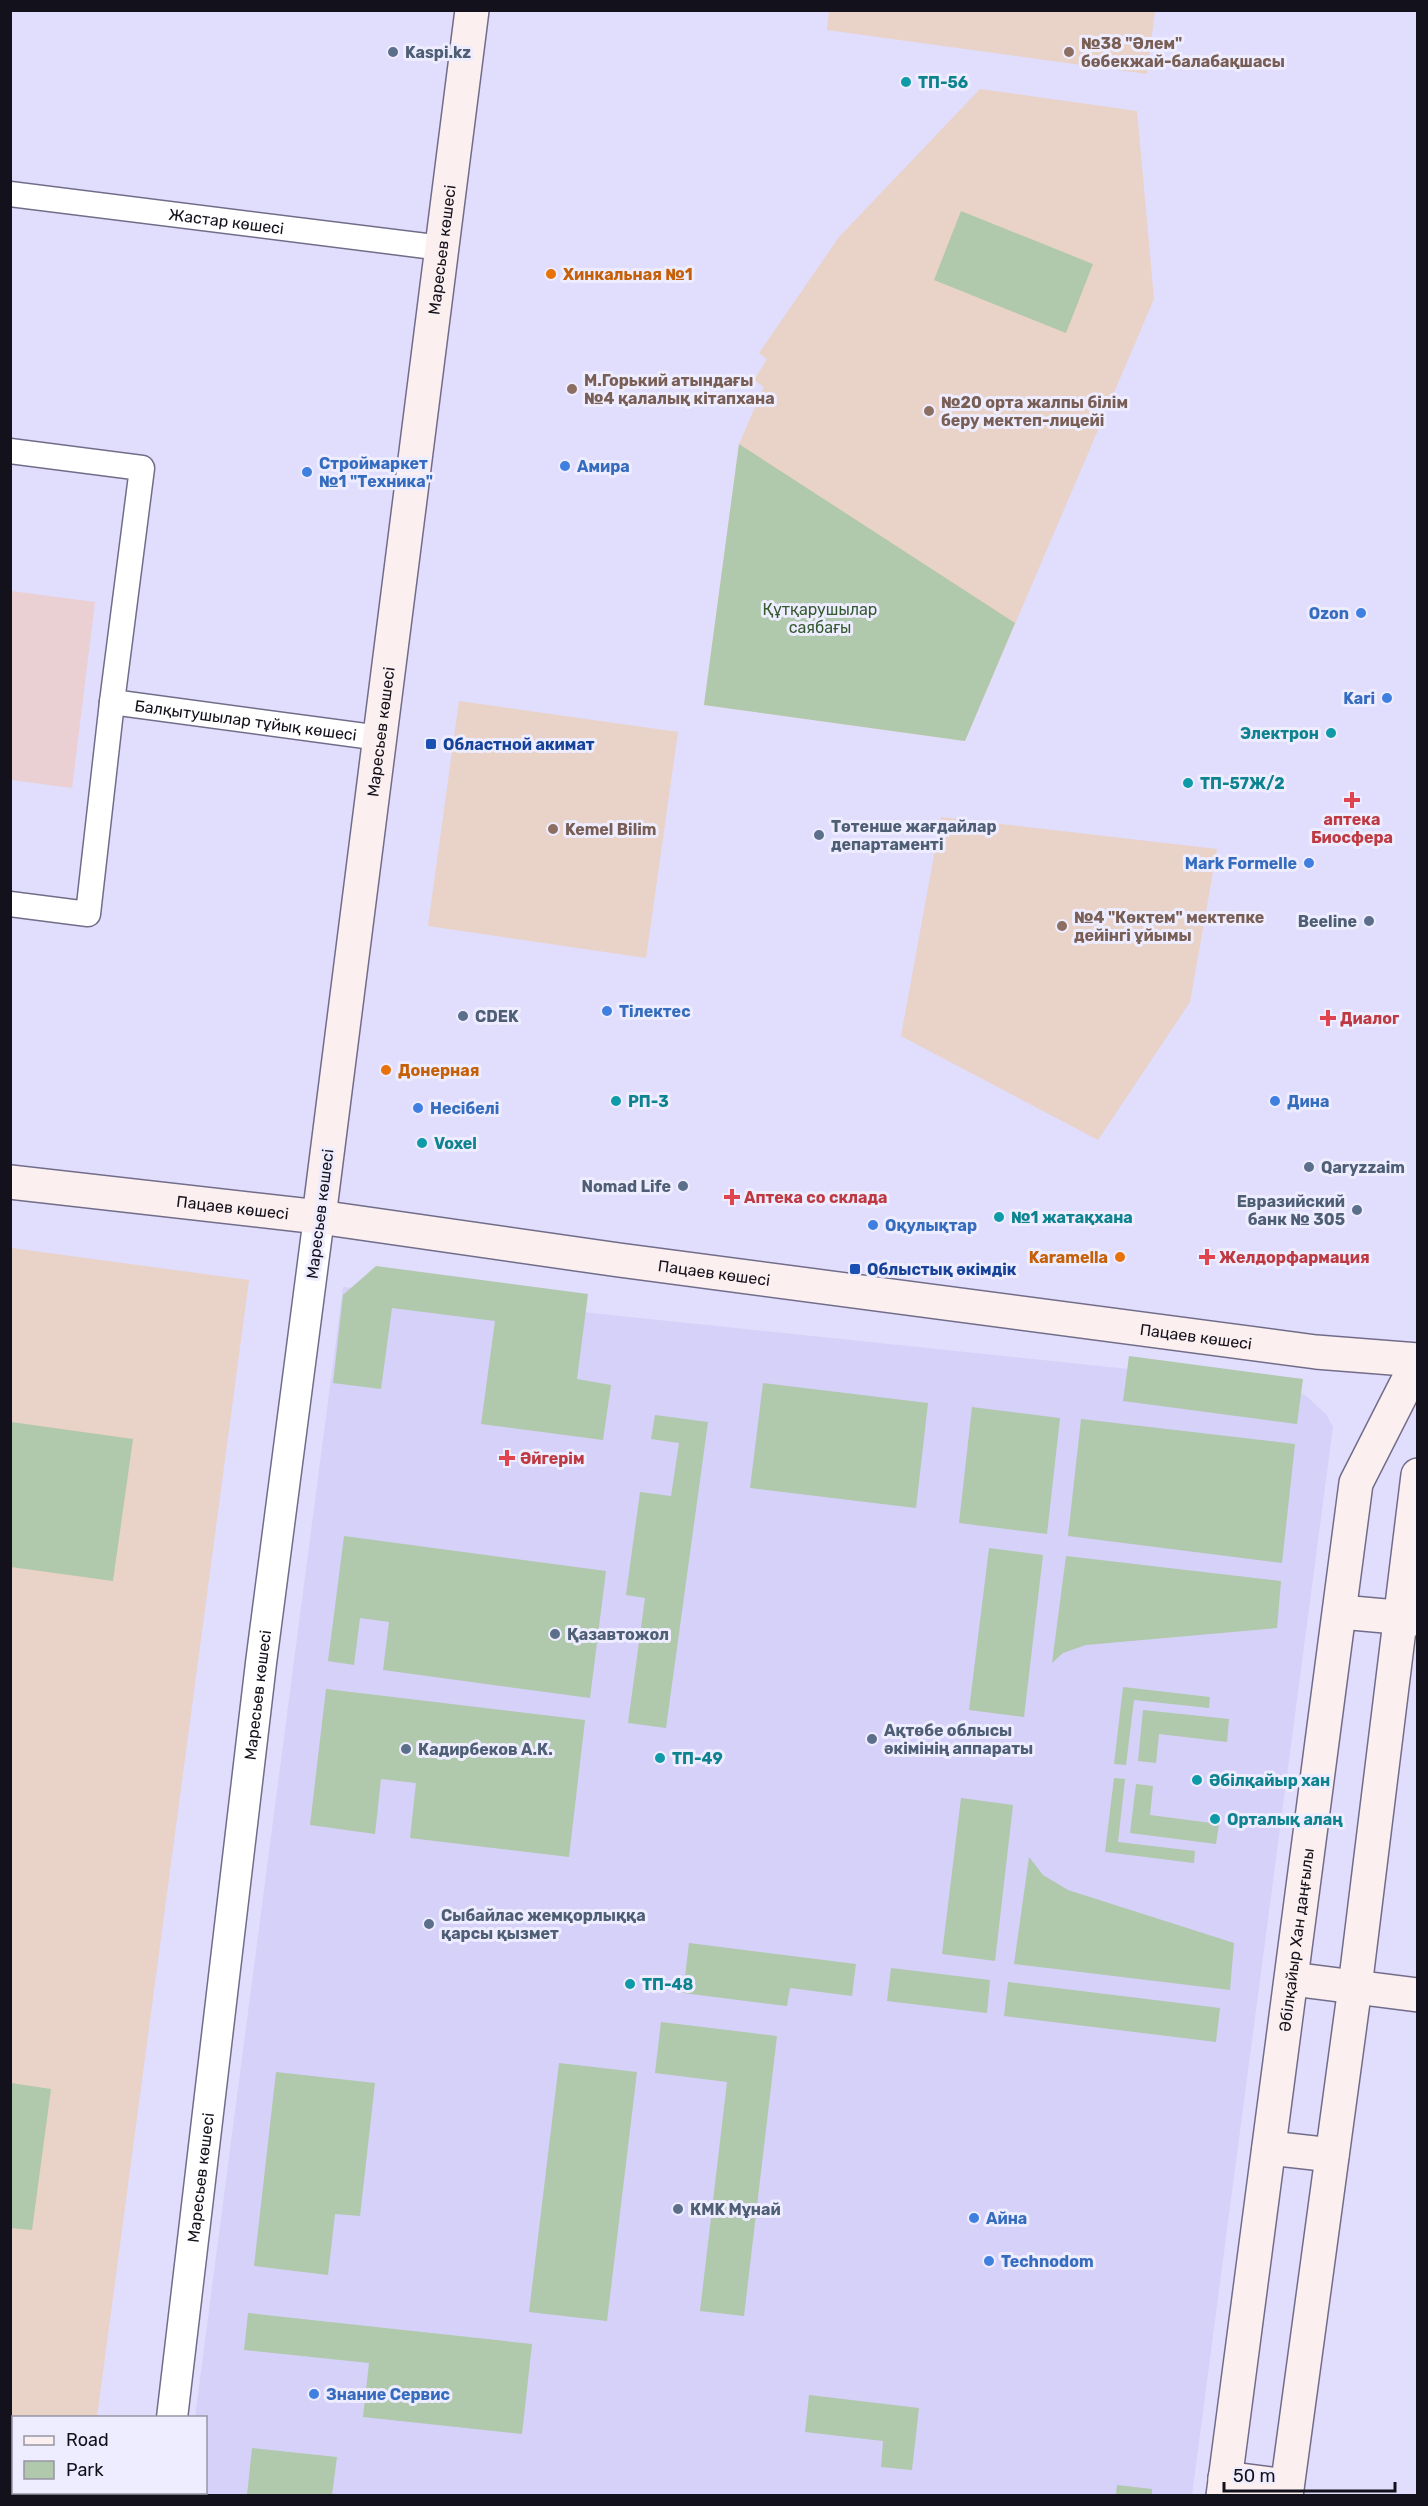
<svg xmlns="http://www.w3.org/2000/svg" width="1428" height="2506" font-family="Rubik,sans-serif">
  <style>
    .built { fill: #d6d1f8 }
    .industrial { fill: #ead0d2 }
    .education { fill: #e9d2c7 }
    .green { fill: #b0c8ac }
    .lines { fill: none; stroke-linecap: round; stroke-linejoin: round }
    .minor-casing { stroke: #716d89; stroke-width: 27 }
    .tertiary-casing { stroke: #716d89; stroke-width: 33 }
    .secondary-casing { stroke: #716d89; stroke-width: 36 }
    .minor { stroke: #fff; stroke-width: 24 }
    .tertiary { stroke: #fff; stroke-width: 30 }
    .secondary { stroke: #fceff0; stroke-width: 33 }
    .service-dot { fill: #5c6f8a; stroke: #eeecff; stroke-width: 2 }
    .education-dot { fill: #8d6e63; stroke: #eeecff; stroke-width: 2 }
    .culture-dot { fill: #0f9aa8; stroke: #eeecff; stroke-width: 2 }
    .food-dot { fill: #e8710a; stroke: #eeecff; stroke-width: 2 }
    .shop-dot { fill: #3f7fe0; stroke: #eeecff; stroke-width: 2 }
    .transit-dot { fill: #1a4fb4; stroke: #eeecff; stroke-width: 2 }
    .health-dot { fill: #e0444e; stroke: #eeecff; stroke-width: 2 }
    .labels { text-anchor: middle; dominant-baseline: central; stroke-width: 6; stroke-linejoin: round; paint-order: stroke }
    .education-label { font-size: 16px; font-weight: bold; fill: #785e54; stroke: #eeecff; text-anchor: start }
    .service-label { font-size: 16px; font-weight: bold; fill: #4e5e75; stroke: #eeecff; text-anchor: start }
    .culture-label { font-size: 16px; font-weight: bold; fill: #0d838f; stroke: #eeecff; text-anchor: start }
    .street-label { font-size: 16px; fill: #13121c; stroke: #eeecff }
    .food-label { font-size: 16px; font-weight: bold; fill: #c56008; stroke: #eeecff; text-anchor: start }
    .shop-label { font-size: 16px; font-weight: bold; fill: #366cbe; stroke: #eeecff; text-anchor: start }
    .park-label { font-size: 16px; fill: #345a2f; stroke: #eeecff }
    .transit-label { font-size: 16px; font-weight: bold; fill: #164399; stroke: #eeecff; text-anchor: start }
    .health-label { font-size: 16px; font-weight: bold; fill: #be3a42; stroke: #eeecff; text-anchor: start }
  </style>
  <rect width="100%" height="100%" fill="#e1ddfc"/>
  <path class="built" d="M343 1287 1282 1385 1305 1395 1326 1414 1333 1427 1192 2495 184 2496 185 2493 206 2492V2418L195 2417Z"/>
  <path class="industrial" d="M11 591 95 602 72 788 11 780Z"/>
  <path class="education" d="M829 11V10L1155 11 1147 74 827 30Z
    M980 89 1137 111 1154 299 965 741 704 705 739 444 764 387 754 380 767 359 759 353 839 237Z
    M459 701 678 732 646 958 428 926Z
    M941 817 1217 849 1190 1002 1098 1140 901 1036Z
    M11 1248 249 1280 97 2417 14 2418V2492L87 2493 86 2495 11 2496Z"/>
  <path class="green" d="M961 211 1093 264 1066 333 934 280Z
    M739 444 1015 623 965 741 704 705Z
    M376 1266 588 1294 577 1379 611 1385 603 1440 481 1424 495 1321 392 1308 381 1389 333 1383 343 1295Z
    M1129 1356 1303 1379 1297 1424 1123 1401Z
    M763 1383 928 1403 916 1508 750 1488Z
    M972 1407 1060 1418 1047 1534 959 1523Z
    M655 1415 708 1422 666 1728 628 1723 645 1598 626 1595 640 1492 671 1496 679 1443 651 1439Z
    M1081 1419 1295 1444 1282 1563 1068 1536Z
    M11 1422 133 1439 113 1581 11 1567Z
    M344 1536 606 1571 590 1698 383 1670 389 1622 360 1618 354 1665 328 1661Z
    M989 1548 1043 1555 1024 1717 969 1710Z
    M1066 1556 1281 1581 1277 1628 1086 1645 1063 1653 1052 1663Z
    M1123 1687 1210 1697 1209 1708 1134 1700 1126 1765 1114 1764Z
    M326 1689 585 1720 569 1857 410 1838 416 1783 381 1779 375 1834 310 1825Z
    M1143 1710 1229 1719 1227 1742 1159 1734 1156 1763 1138 1761Z
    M1114 1778 1125 1779 1118 1842 1195 1851 1194 1863 1105 1852Z
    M1136 1784 1153 1786 1150 1815 1219 1824 1216 1844 1130 1833Z
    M961 1798 1013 1805 995 1961 942 1954Z
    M1029 1857 1043 1875 1068 1890 1234 1943 1230 1990 1014 1964Z
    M689 1943 856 1964 852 1996 790 1988 787 2006 683 1993Z
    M891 1968 990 1980 987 2013 887 2001Z
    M1008 1982 1220 2008 1216 2042 1004 2016Z
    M661 2022 777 2036 744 2316 700 2311 727 2082 655 2073Z
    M559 2063 637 2072 607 2321 529 2312Z
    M276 2072 375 2083 360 2216 335 2214 328 2275 254 2266Z
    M11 2083 51 2089 32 2230 11 2228Z
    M248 2313 532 2344 522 2434 363 2417 369 2363 244 2350Z
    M809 2395 919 2408 912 2470 881 2467 883 2441 805 2432Z
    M252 2448 337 2457 332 2495H247Z
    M1117 2485 1152 2489V2495H1116Z"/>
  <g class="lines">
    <defs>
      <g id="minor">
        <path id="s1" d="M10 194 442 248"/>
        <path d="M10 451 142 468 112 702 88 914 10 904"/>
        <path id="s2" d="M112 702 380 738"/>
      </g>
      <g id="tertiary">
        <path id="s3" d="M172 2418 261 1663 319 1217"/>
        <path d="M163 2496V2492"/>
      </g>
      <g id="secondary">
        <path id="s4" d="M10 1182 319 1217 619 1260 1316 1352 1418 1360"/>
        <path id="s5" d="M319 1217 472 10"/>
        <path d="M1341 1612 1418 1619"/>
        <path d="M1292 1979 1418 1995"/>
        <path d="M1269 2148 1332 2155"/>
        <path d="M1225 2478 1287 2486"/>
        <path id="s6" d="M1223 2496 1356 1483 1418 1361"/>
        <path d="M1286 2496 1355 1987 1418 1475"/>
      </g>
    </defs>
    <use href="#minor" class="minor-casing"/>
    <use href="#tertiary" class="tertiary-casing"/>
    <use href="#secondary" class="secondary-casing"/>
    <use href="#minor" class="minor"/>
    <use href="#tertiary" class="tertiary"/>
    <use href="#secondary" class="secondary"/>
  </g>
  <g class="service-dot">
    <circle cx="393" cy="52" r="6"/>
    <circle cx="819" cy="835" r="6"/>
    <circle cx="1369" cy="921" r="6"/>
    <circle cx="463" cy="1016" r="6"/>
    <circle cx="1309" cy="1167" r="6"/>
    <circle cx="683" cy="1186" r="6"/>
    <circle cx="1357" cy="1210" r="6"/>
    <circle cx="555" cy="1634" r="6"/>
    <circle cx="872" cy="1739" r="6"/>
    <circle cx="406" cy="1749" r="6"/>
    <circle cx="429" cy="1924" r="6"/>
    <circle cx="678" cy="2209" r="6"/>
  </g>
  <g class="education-dot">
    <circle cx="1069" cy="52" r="6"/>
    <circle cx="572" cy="389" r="6"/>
    <circle cx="929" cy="411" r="6"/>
    <circle cx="553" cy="829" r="6"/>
    <circle cx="1062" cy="926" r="6"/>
  </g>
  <g class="culture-dot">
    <circle cx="906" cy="82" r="6"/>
    <circle cx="1331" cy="733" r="6"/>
    <circle cx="1188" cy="783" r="6"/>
    <circle cx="616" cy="1101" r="6"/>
    <circle cx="422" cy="1143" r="6"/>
    <circle cx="999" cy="1217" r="6"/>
    <circle cx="660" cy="1758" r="6"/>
    <circle cx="1197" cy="1780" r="6"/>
    <circle cx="1215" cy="1819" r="6"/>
    <circle cx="630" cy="1984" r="6"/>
  </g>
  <g class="food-dot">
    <circle cx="551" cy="274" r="6"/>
    <circle cx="386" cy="1070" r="6"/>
    <circle cx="1120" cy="1257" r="6"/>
  </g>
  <g class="shop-dot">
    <circle cx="565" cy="466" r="6"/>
    <circle cx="307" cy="472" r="6"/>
    <circle cx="1361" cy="613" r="6"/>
    <circle cx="1387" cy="698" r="6"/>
    <circle cx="1309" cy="863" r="6"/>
    <circle cx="607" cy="1011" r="6"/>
    <circle cx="1275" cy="1101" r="6"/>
    <circle cx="418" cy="1108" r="6"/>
    <circle cx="873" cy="1225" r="6"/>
    <circle cx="974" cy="2218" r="6"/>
    <circle cx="989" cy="2261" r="6"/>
    <circle cx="314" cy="2394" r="6"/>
  </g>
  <g class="transit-dot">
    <rect x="425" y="738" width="12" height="12" rx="3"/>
    <rect x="849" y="1263" width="12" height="12" rx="3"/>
  </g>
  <g class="health-dot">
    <path d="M1349 791h6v6h6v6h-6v6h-6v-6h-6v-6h6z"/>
    <path d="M1325 1009h6v6h6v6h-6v6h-6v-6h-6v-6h6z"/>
    <path d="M729 1188h6v6h6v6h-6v6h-6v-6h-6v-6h6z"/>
    <path d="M1204 1248h6v6h6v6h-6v6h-6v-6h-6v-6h6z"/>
    <path d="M504 1449h6v6h6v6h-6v6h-6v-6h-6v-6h6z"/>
  </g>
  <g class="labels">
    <g class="education-label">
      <text x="1081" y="43">№38 "Әлем"<tspan x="1081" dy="18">бөбекжай-балабақшасы</tspan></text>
      <text x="584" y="380">М.Горький атындағы<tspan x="584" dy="18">№4 қалалық кітапхана</tspan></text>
      <text x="941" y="402">№20 орта жалпы білім<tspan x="941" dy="18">беру мектеп-лицейі</tspan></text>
      <text x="565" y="829">Kemel Bilim</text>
      <text x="1074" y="917">№4 "Көктем" мектепке<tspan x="1074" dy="18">дейінгі ұйымы</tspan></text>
    </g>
    <g class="service-label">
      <text x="405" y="52">Kaspi.kz</text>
      <text x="831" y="826">Төтенше жағдайлар<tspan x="831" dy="18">департаменті</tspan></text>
      <text x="1357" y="921" text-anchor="end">Beeline</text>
      <text x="475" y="1016">CDEK</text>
      <text x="1321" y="1167">Qaryzzaim</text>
      <text x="671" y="1186" text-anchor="end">Nomad Life</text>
      <text x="1345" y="1201" text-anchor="end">Евразийский<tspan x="1345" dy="18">банк № 305</tspan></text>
      <text x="567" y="1634">Қазавтожол</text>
      <text x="884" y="1730">Ақтөбе облысы<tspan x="884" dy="18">әкімінің аппараты</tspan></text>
      <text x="418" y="1749">Кадирбеков А.К.</text>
      <text x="441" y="1915">Сыбайлас жемқорлыққа<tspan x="441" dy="18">қарсы қызмет</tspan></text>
      <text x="690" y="2209">КMK Мұнай</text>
    </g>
    <g class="culture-label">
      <text x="918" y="82">ТП-56</text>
      <text x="1319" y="733" text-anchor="end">Электрон</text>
      <text x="1200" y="783">ТП-57Ж/2</text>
      <text x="628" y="1101">РП-3</text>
      <text x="434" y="1143">Voxel</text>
      <text x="1011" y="1217">№1 жатақхана</text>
      <text x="672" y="1758">ТП-49</text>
      <text x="1209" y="1780">Әбілқайыр хан</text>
      <text x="1227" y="1819">Орталық алаң</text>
      <text x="642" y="1984">ТП-48</text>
    </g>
    <g class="street-label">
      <text stroke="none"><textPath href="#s1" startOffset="218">Жастар көшесі</textPath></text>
      <text stroke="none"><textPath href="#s5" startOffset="975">Маресьев көшесі</textPath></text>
      <text stroke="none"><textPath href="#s2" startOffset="135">Балқытушылар тұйық көшесі</textPath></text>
      <text stroke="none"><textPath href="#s5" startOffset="489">Маресьев көшесі</textPath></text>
      <text stroke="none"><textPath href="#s4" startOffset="224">Пацаев көшесі</textPath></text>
      <text transform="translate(320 1214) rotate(-83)">Маресьев көшесі</text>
      <text stroke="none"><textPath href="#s4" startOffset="710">Пацаев көшесі</textPath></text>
      <text stroke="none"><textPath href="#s4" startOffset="1196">Пацаев көшесі</textPath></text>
      <text stroke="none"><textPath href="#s3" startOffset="728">Маресьев көшесі</textPath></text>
      <text stroke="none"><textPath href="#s6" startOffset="561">Әбілқайыр Хан даңғылы</textPath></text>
      <text stroke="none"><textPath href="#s3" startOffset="242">Маресьев көшесі</textPath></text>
    </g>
    <g class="food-label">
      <text x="563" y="274">Хинкальная №1</text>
      <text x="398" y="1070">Донерная</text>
      <text x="1108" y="1257" text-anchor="end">Karamella</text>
    </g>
    <g class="shop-label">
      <text x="319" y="463">Строймаркет<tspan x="319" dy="18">№1 "Техника"</tspan></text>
      <text x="577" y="466">Амира</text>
      <text x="1349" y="613" text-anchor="end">Ozon</text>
      <text x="1375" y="698" text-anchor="end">Kari</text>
      <text x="1297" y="863" text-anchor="end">Mark Formelle</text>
      <text x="619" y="1011">Тілектес</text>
      <text x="1287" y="1101">Дина</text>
      <text x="430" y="1108">Несібелі</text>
      <text x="885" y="1225">Оқулықтар</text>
      <text x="986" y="2218">Айна</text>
      <text x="1001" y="2261">Technodom</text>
      <text x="326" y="2394">Знание Сервис</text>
    </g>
    <g class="park-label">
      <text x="820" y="609">Құтқарушылар<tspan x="820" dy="18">саябағы</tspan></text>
    </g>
    <g class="transit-label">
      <text x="443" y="744">Областной акимат</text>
      <text x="867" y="1269">Облыстық әкімдік</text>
    </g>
    <g class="health-label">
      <text x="1352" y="819" text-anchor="middle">аптека<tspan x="1352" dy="18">Биосфера</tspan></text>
      <text x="1340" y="1018">Диалог</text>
      <text x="744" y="1197">Аптека со склада</text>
      <text x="1219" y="1257">Желдорфармация</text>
      <text x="520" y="1458">Әйгерім</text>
    </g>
  </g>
  <rect width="1428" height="2506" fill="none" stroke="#13121c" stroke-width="24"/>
  <rect x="12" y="2416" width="195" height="78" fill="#eeecff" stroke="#9695a4" stroke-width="1.5"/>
  <rect x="24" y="2436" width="30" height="9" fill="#fceff0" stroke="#9695a4" stroke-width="1.5"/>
  <text x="66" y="2446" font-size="18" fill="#13121c">Road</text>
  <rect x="24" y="2461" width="30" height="18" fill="#b0c8ac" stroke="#9695a4" stroke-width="1.5"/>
  <text x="66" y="2476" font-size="18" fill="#13121c">Park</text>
  <path d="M1224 2482v9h171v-9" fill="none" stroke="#13121c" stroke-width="3"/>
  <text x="1233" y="2482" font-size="18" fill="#13121c" stroke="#eeecff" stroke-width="4.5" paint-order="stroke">50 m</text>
</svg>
